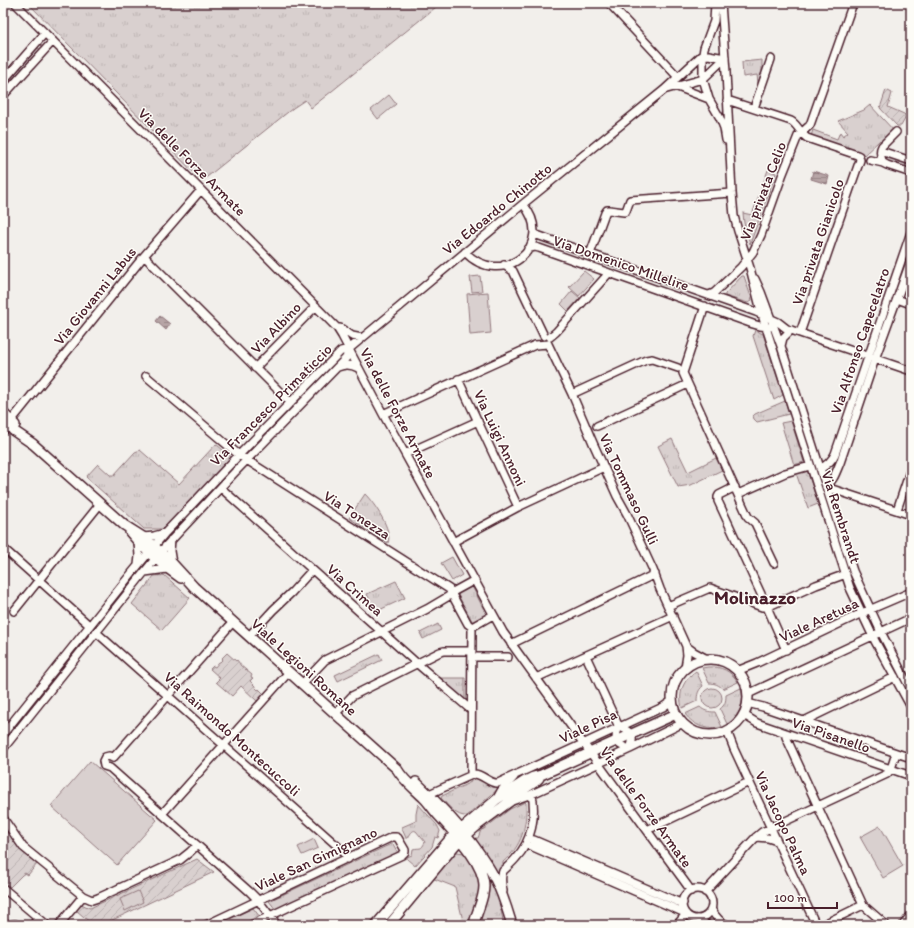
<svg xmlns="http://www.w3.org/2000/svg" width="914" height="928" font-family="Itim,sans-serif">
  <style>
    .grass { fill: url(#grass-tufts); stroke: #92787d }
    .garden { fill: url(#garden-furrows); stroke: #92787d }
    .pitch { fill: #d9d0cf; stroke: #92787d }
    .water { fill: url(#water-rules); stroke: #8b6f75 }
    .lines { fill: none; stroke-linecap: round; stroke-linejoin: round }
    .minor-casing { stroke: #4a1f2b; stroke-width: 10 }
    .major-casing { stroke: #4a1f2b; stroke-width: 12 }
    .minor { stroke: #fdfcf7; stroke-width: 7 }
    .major { stroke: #fdfcf7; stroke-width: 9 }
    .labels { text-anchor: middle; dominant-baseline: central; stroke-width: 3; stroke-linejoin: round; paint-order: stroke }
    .street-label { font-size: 15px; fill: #4a1f2b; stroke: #fdfcf7 }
    .district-label { font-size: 19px; font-weight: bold; fill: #4a1f2b; stroke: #fdfcf7 }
  </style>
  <defs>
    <pattern id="grass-tufts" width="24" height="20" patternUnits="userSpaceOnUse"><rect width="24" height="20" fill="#d9d0cf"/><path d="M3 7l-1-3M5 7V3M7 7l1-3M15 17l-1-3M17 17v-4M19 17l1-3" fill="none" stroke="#bcb2b2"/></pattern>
    <pattern id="garden-furrows" width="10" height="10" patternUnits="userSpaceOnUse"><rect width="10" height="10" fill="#d9d0cf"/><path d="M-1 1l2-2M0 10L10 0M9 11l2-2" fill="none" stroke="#bcb2b2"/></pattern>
    <pattern id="water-rules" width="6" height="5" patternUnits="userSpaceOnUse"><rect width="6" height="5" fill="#b7a5a6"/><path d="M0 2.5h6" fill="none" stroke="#978687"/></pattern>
  </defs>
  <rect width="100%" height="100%" fill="#f2efeb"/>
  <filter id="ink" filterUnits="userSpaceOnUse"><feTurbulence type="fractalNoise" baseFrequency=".025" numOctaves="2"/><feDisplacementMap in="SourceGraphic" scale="8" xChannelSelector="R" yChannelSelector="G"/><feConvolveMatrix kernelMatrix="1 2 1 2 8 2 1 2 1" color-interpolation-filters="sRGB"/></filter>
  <g filter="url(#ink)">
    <path class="grass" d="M28 3H441L311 108 305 100 293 108 202 181Z
      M38 48 41 50 23 70 20 68Z
      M762 60V72L758 83 757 75 743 77 742 62Z
      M870 105 895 132 883 143 880 140 863 156 860 152 812 137 811 136 813 130 837 139 840 132 843 136 848 132 838 121 864 110Z
      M886 156 911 164V171L887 164 884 157Z
      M768 170 776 173 750 244 744 223 743 213 752 215Z
      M742 276H744L752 300 748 303 725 296V294Z
      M755 330 763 334 783 395 774 400 753 336Z
      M304 393H306V395L275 426H274V425Z
      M785 401 789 414 757 422 754 419 753 416 755 414Z
      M791 421 804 462 794 465 781 423Z
      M672 439 688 472 716 458 722 470 691 485 678 487 658 446Z
      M216 444 231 457 163 529H144L86 477 98 464 110 475H114L135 452 140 450 179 484Z
      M807 470 818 504 808 508 796 473Z
      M365 494C374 503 393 530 388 543L349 518Z
      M164 575 190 598 162 630 132 604 154 576Z
      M132 579V582L101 620 100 619Z
      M396 581 405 598 375 612 367 594Z
      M471 587 473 588 486 614 473 621H472L458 595 459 593Z
      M438 624 441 630 423 639 420 633Z
      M85 638 86 639 31 709 30 707Z
      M379 654 382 660 338 681 335 675Z
      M708 667C721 666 731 671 738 682L723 689C719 685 715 683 709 683L702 668Z
      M696 671 703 686C698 690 697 695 697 701L682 708C678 693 683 680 696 671Z
      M440 678H465V699H464Z
      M702 698a10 10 0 1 1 20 0a10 10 0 1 1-20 0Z
      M741 688C745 702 740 716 727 724L720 709C725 705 726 701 726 695Z
      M700 707C704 711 709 712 715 712L722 727C707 731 694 726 685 714Z
      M477 778 484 781 489 785 490 783H505L467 816C456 817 449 806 441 798L442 796 471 782 470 779Z
      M525 802 526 803C527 826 522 846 503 862V864L505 866 498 877 477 842 476 838H478L481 830 484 829 510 809Z
      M418 804 437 825 440 831 438 838 435 837 432 847 415 866 407 859V857L412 855 413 849C420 847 421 851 425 842L416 831C412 829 410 835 408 838H406L402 829V827L416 821V814Z
      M391 844H393L398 853 276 910 269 901Z
      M457 852 464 853 472 861 480 881V892L471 925H464L455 887 432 878 453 853Z
      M486 870 498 896 504 925H479L484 871Z
      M253 908 260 917 244 925H217Z"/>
    <path class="garden" d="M886 90 892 93 888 107 904 114 906 116 905 119 901 126H897L880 108Z
      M227 653 236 661 237 660 240 664V665L252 675 251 677 253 678 250 681 255 686V687L258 690 259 689 264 694 257 701 241 686 232 696 216 682 220 678 210 669 213 666 215 667 219 662H220L223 659 222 658Z
      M7 831 21 851 37 864 28 875 25 873 22 875 10 887 3 881V837Z
      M197 859 214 872 102 925H93L76 910 81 904 90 908Z"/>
    <path class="pitch" d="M389 95 396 104 378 119 371 110Z
      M584 271 594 279 579 296 569 287Z
      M480 276 482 291 472 292 470 277Z
      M572 291 580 298 568 311 561 304Z
      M488 292 491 333 470 335 467 294Z
      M452 557 462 575 452 581 441 563Z
      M90 761 157 820 117 865 51 806Z
      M880 826 903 866 883 878 860 837Z
      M314 839 318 848 302 855 298 847Z
      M138 891 143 902 125 911 120 899Z"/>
    <path class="water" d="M813 171 829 176 827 184 811 179Z
      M160 316 170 324 166 330 156 321Z"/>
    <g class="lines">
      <defs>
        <path id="minor" d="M15 3 195 184 337 328 342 336 383 414 503 632 581 740 687 885 691 891
          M609 3 678 77
          M715 3 714 21 704 48 703 54V79L709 99 720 118 724 128 726 140
          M721 3 726 72 732 193 734 216 738 231 750 268 762 315 850 588 875 641 911 707
          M3 81 45 33
          M675 86 709 99
          M667 89 703 79 725 58
          M3 96 53 41
          M727 100 791 121C798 125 800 133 807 138L857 155 859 156 860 160 800 333
          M754 108 771 59
          M881 151 911 161
          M870 160 883 163 887 165 911 173
          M883 163C881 158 879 151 882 146L896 132
          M534 234 756 312 778 322 787 329 791 330 911 371
          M528 249 535 247 539 248 753 324 760 326 769 327
          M465 252C501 290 558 246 523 204
          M590 254 605 213 607 210H609L624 212 626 211 630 200 732 193
          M144 256 291 403
          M504 265 513 271 544 336
          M755 279 761 292 781 346 853 571 881 632 911 690
          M709 295 714 293 741 267 753 252 761 235 782 176 798 136 810 125 853 3
          M897 299 911 304
          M705 306 683 373 748 517 755 523 774 563
          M337 328H340L352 336 362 338
          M550 337 556 332 609 273
          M548 344 572 394 593 443 617 496 627 514 653 570 660 589 686 646 687 655 685 668
          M781 346 783 338 791 330
          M338 367C345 364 351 364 358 368
          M255 368 316 306
          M146 376 239 455 449 589 468 624 472 627
          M458 379 518 507
          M572 394 646 360 652 359 678 368
          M383 414 535 345 548 344
          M597 426 688 384
          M3 431 144 256 201 190
          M405 454 478 421
          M820 469C827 465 832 461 835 454L911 232
          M735 487 719 495 718 497V501L767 607 786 650
          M826 487C834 480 836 472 840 463L875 359 911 260
          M826 487 911 515
          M221 488 421 667 471 710
          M738 494 785 473 810 466
          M897 510 911 468
          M143 537 154 536 165 533
          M171 540 170 551 172 563
          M138 542 139 556 138 565
          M453 542 518 507 604 467
          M3 548 89 625
          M145 572 167 569
          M668 606 710 588 762 607H767L816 585 846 574
          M14 611 100 504
          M472 627 493 615
          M96 632 343 851 348 859
          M249 636 273 610 292 592 312 570
          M511 644 655 574
          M686 646 694 652 707 659
          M586 656 619 727
          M472 657H508
          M737 671 757 663 862 613 911 592
          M536 678 673 616
          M302 684 325 660 427 609 449 596 451 593 471 582
          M748 694 911 618
          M747 703 763 707 911 758
          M336 713 352 696 440 652 444 651H472
          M744 715 757 723 911 776
          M804 721 895 677
          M619 727C613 740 616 745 630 749
          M619 727C632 731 635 737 630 749
          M727 731 734 749 816 925
          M786 733V737L863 905 886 925
          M3 734 131 574 165 533 239 455 341 351 349 349 523 204 664 90 703 54 725 58
          M3 749 138 580 164 548 235 472 346 358 349 349
          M113 758 109 756 105 757 103 761 104 766 110 768 250 892 258 900 277 925
          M113 758 233 622
          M471 774 472 627
          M429 794 474 774C483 774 489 784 498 783L663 707 672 701
          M496 800 501 791 514 777
          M512 801 532 794 630 749 683 723
          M162 814 289 672
          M3 818 23 847 83 896 92 900 98 898 180 860 190 852 197 845
          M647 830 749 782
          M756 837 768 838 777 841
          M534 840 678 902 683 903
          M526 844 685 913
          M3 888 47 925
          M682 904a15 15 0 1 1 30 0a15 15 0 1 1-30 0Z
          M503 891C502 884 500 878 503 871 507 867 512 863 516 858 532 841 536 816 532 794
          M705 892 756 837 762 832 887 774 891 769 896 753
          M711 909C715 916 719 922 727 925
          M698 919 707 925
          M10 925 15 924 16 925
          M33 925 38 918
          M59 925 83 896
          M206 925 392 837H396L398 838 405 850V852L402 855 291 906 251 925
          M677 925 686 914
          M822 925 863 905
          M903 925 911 915"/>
        <path id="major" d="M3 413 15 425
          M3 422 14 431 33 444 124 525 143 537 154 546 172 563 194 587 397 769C403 780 415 789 424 798 430 804 434 811 440 817 455 834 484 863 484 886 484 900 476 912 474 925
          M130 532C144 550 162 565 181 578
          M672 697a38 38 0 1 1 76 0a38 38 0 1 1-76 0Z
          M416 782C436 801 455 821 472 843 480 854 489 866 495 879 503 894 507 909 512 925
          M376 925 451 838 496 800 525 781 533 777 541 775 676 714
          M389 925 456 844 478 825 509 802 517 794 535 782 539 778"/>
      </defs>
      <use href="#minor" class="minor-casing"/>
      <use href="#major" class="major-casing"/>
      <use href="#minor" class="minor"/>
      <use href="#major" class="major"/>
    </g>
  </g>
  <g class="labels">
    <g class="street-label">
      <text transform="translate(192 162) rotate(45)">Via delle Forze Armate</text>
      <text transform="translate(763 191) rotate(-69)">Via privata Celio</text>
      <text transform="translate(497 209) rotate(-39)">Via Edoardo Chinotto</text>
      <text transform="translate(818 242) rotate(-71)">Via privata Gianicolo</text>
      <text transform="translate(621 263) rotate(19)">Via Domenico Millelire</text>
      <text transform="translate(95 296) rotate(-51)">Via Giovanni Labus</text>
      <text transform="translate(276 328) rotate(-46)">Via Albino</text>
      <text transform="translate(860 341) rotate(-71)">Via Alfonso Capecelatro</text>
      <text transform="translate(271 405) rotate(-45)">Via Francesco Primaticcio</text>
      <text transform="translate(398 413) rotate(62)">Via delle Forze Armate</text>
      <text transform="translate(500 438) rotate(65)">Via Luigi Annoni</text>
      <text transform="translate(629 489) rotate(65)">Via Tommaso Gulli</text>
      <text transform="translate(357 515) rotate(33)">Via Tonezza</text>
      <text transform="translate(841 517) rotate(72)">Via Rembrandt</text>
      <text transform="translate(355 590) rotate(42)">Via Crimea</text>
      <text transform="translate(819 620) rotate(-25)">Viale Aretusa</text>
      <text transform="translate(304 667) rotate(42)">Viale Legioni Romane</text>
      <text transform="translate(588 726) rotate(-25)">Viale Pisa</text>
      <text transform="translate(232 734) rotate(42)">Via Raimondo Montecuccoli</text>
      <text transform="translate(831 735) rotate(19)">Via Pisanello</text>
      <text transform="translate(646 807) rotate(54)">Via delle Forze Armate</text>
      <text transform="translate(783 823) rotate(65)">Via Jacopo Palma</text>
      <text transform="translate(316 859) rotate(-25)">Viale San Gimignano</text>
    </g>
    <g class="district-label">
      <text x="755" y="597">Molinazzo</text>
    </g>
  </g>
  <rect width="914" height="928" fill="none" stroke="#fdfcf7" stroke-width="16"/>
  <rect x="8" y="8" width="898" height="912" fill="none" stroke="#4a1f2b" stroke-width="1.5" filter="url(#ink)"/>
  <path d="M768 902v6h69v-6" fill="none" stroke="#4a1f2b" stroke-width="2"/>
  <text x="774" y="902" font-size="12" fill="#4a1f2b" stroke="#fdfcf7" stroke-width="3" paint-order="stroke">100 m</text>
</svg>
